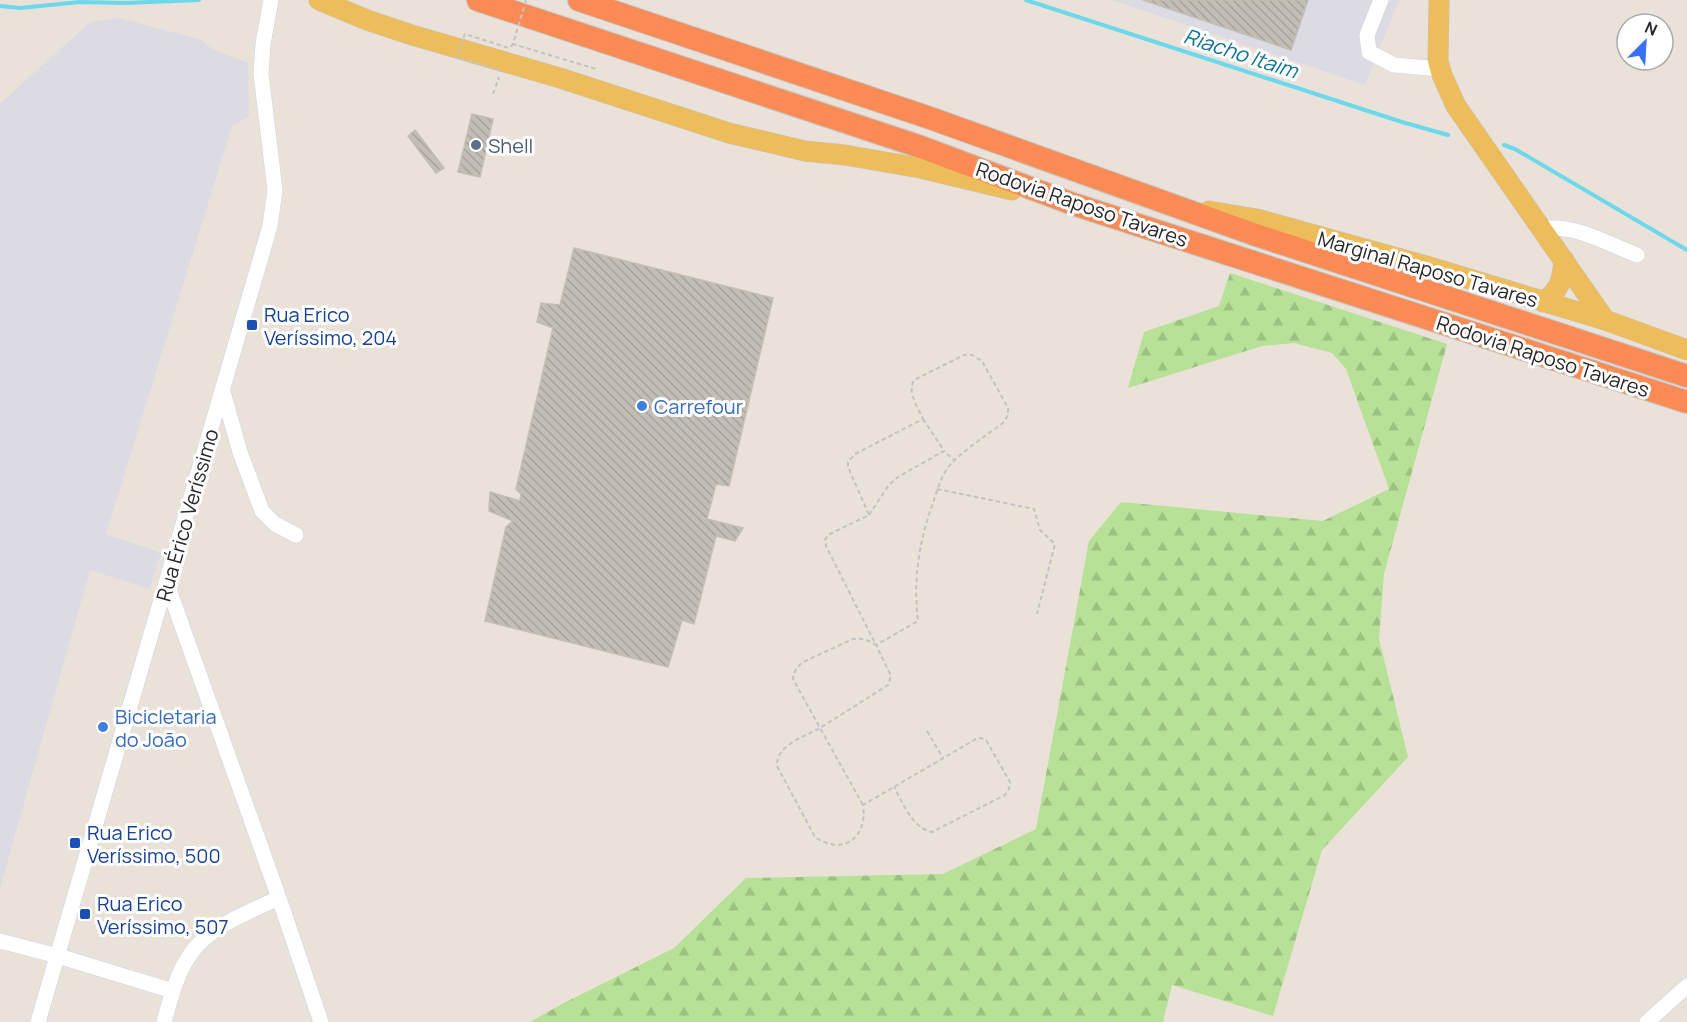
<svg xmlns="http://www.w3.org/2000/svg" width="1687" height="1022" font-family="Manrope,sans-serif">
  <style>
    .industrial { fill: #dcdae2 }
    .forest { fill: url(#forest-firs) }
    .lines { fill: none; stroke-linecap: round; stroke-linejoin: round }
    .stream { stroke: #6dd7ec; stroke-width: 4 }
    .building { fill: url(#building-back-hatch); stroke: #c5bdb3; stroke-width: 1.5 }
    .minor-casing { stroke: #cfd4e1; stroke-width: 16 }
    .major-casing { stroke: #c3c3c3; stroke-width: 21 }
    .highway-casing { stroke: #c3c3c3; stroke-width: 24 }
    .path { stroke: #c3c3c3; stroke-width: 2; stroke-dasharray: 4.5 3; stroke-linecap: butt }
    .minor { stroke: #fff; stroke-width: 15 }
    .major { stroke: #eebd5b; stroke-width: 20 }
    .highway { stroke: #fb8b54; stroke-width: 22 }
    .path-bridge { stroke: #c3c3c3; stroke-width: 2; stroke-dasharray: 4.5 3; stroke-linecap: butt }
    .service-dot { fill: #5c6f8a; stroke: #fff; stroke-width: 2 }
    .transit-dot { fill: #1a4fb4; stroke: #fff; stroke-width: 2 }
    .shop-dot { fill: #3f7fe0; stroke: #fff; stroke-width: 2 }
    .labels { text-anchor: middle; dominant-baseline: central; stroke-width: 6; stroke-linejoin: round; paint-order: stroke }
    .service-label { font-size: 20px; fill: #4e5e75; stroke: #fff; text-anchor: start }
    .street-label { font-size: 20px; fill: #282828; stroke: #fff }
    .transit-label { font-size: 20px; fill: #164399; stroke: #fff; text-anchor: start }
    .shop-label { font-size: 20px; fill: #366cbe; stroke: #fff; text-anchor: start }
    .water-label { font-size: 21px; font-style: italic; fill: #0f7495; stroke: #fff }
  </style>
  <defs>
    <pattern id="forest-firs" width="22" height="20" patternUnits="userSpaceOnUse" patternTransform="scale(1.5)"><rect width="22" height="20" fill="#b7e196"/><path d="M5 1l3.5 6h-7zM16 11l3.5 6h-7z" fill="#9dc181"/></pattern>
    <pattern id="building-back-hatch" width="6" height="6" patternUnits="userSpaceOnUse" patternTransform="scale(1.5)"><rect width="6" height="6" fill="#c2bdb5"/><path d="M-1 5l2 2M0 0l6 6M5-1l2 2" fill="none" stroke="#a7a29c"/></pattern>
  </defs>
  <rect width="100%" height="100%" fill="#eae1d9"/>
  <path class="industrial" d="M1112 0H1399L1365 85Z
    M119 18 202 40 212 49 248 63 249 116 232 126 106 534 161 553 149 589 90 570 0 888V104L90 22Z"/>
  <path class="forest" d="M1230 273 1447 344 1384 574 1379 639 1408 757 1322 850 1273 1016 1172 985 1163 1022H530L562 1004 674 948 746 878 943 874 1036 829 1089 541 1121 502 1323 521 1389 489 1346 369 1332 353 1294 343 1262 346 1128 388 1144 332 1219 306Z"/>
  <g class="lines">
    <path class="stream" d="M1026 0 1402 122 1448 135
      M0 6 20 8 80 2 125 3 199 0
      M1504 145 1515 149 1687 250"/>
  </g>
  <path class="building" d="M1143 0H1308L1291 50Z
    M472 114 493 119 480 177 458 172Z
    M415 130 444 168 436 173 408 136Z
    M574 248 773 298 729 486 716 484 707 519 743 528 735 541 716 536 694 624 682 620 668 667 485 621 506 527 513 521 489 511 490 492 520 501 521 494 516 489 553 328 537 322 541 303 560 305Z"/>
  <g class="lines">
    <defs>
      <path id="minor" d="M1381 0 1367 35 1369 52 1394 65 1440 69
        M1542 229C1573 223 1608 244 1637 255
        M223 392 240 452 262 511 275 524 296 535
        M167 584 279 898 321 1022
        M0 941 58 956 173 991
        M38 1022 270 226 275 190 261 74 263 44 271 0
        M164 1022C170 1000 176 976 189 956 209 926 247 913 279 898
        M1647 1022 1687 986"/>
      <path id="major" d="M319 0 367 20 412 35 560 78 729 133 805 151 845 155 920 168 1012 190
        M1439 0 1438 61 1442 75 1456 106 1605 320
        M1209 211 1257 219 1430 267 1605 320 1687 350
        M1543 302C1560 290 1562 281 1564 260"/>
      <path id="highway" d="M478 0 921 147 1073 204 1687 402
        M579 0 930 118 1253 234 1687 376"/>
    </defs>
    <use href="#minor" class="minor-casing"/>
    <use href="#major" class="major-casing"/>
    <use href="#highway" class="highway-casing"/>
    <path class="path" d="M493 94 499 77
      M923 419 944 451
      M937 489 1034 509 1040 530 1055 544 1037 614
      M869 515 888 486 898 477 944 451 954 460
      M927 731 943 758
      M863 805 820 728 888 685 891 676 876 645 918 621C913 580 919 541 933 503 937 491 940 479 947 469 958 453 988 435 1004 422L1008 415V408L982 361 972 355H964L914 380C907 393 918 407 923 419L855 454 848 462V467L869 515 828 535 825 540 826 546 876 645C868 640 863 638 853 639L803 662C797 667 794 671 793 679L820 728C804 737 776 745 777 766L815 837C843 856 868 838 863 805L976 739 980 738 986 740 1010 782 1009 789 1005 795 932 832C912 828 903 803 894 787"/>
    <use href="#minor" class="minor"/>
    <use href="#major" class="major"/>
    <use href="#highway" class="highway"/>
    <path class="path-bridge" d="M526 0 513 44 596 69
      M501 71 456 57 465 34 509 48 513 44"/>
  </g>
  <circle class="service-dot" cx="476" cy="145" r="6"/>
  <g class="transit-dot">
    <rect x="246" y="319" width="12" height="12" rx="3"/>
    <rect x="69" y="837" width="12" height="12" rx="3"/>
    <rect x="79" y="908" width="12" height="12" rx="3"/>
  </g>
  <g class="shop-dot">
    <circle cx="642" cy="406" r="6"/>
    <circle cx="103" cy="727" r="6"/>
  </g>
  <g class="labels">
    <g class="service-label">
      <text x="488" y="145">Shell</text>
    </g>
    <g class="street-label">
      <text transform="translate(1082 204) rotate(19)">Rodovia Raposo Tavares</text>
      <text transform="translate(1428 269) rotate(16)">Marginal Raposo Tavares</text>
      <text transform="translate(1543 356) rotate(18)">Rodovia Raposo Tavares</text>
      <text transform="translate(187 515) rotate(-74)">Rua Érico Veríssimo</text>
    </g>
    <g class="transit-label">
      <text x="264" y="314">Rua Erico<tspan x="264" dy="23">Veríssimo, 204</tspan></text>
      <text x="87" y="832">Rua Erico<tspan x="87" dy="23">Veríssimo, 500</tspan></text>
      <text x="97" y="903">Rua Erico<tspan x="97" dy="23">Veríssimo, 507</tspan></text>
    </g>
    <g class="shop-label">
      <text x="654" y="406">Carrefour</text>
      <text x="115" y="716">Bicicletaria<tspan x="115" dy="23">do João</tspan></text>
    </g>
    <g class="water-label">
      <text transform="translate(1241 53) rotate(18)">Riacho Itaim</text>
    </g>
  </g>
  <g transform="translate(1645 42) rotate(24)"><circle r="28" fill="#ffffff" stroke="#a9a9a9" stroke-width="1.5"/>
  <path d="M0-4.5L10 22L0 15L-10 22Z" fill="#3a70f6"/>
  <text y="-9" font-size="16" font-weight="bold" text-anchor="middle" fill="#282828">N</text>
  </g>
</svg>
